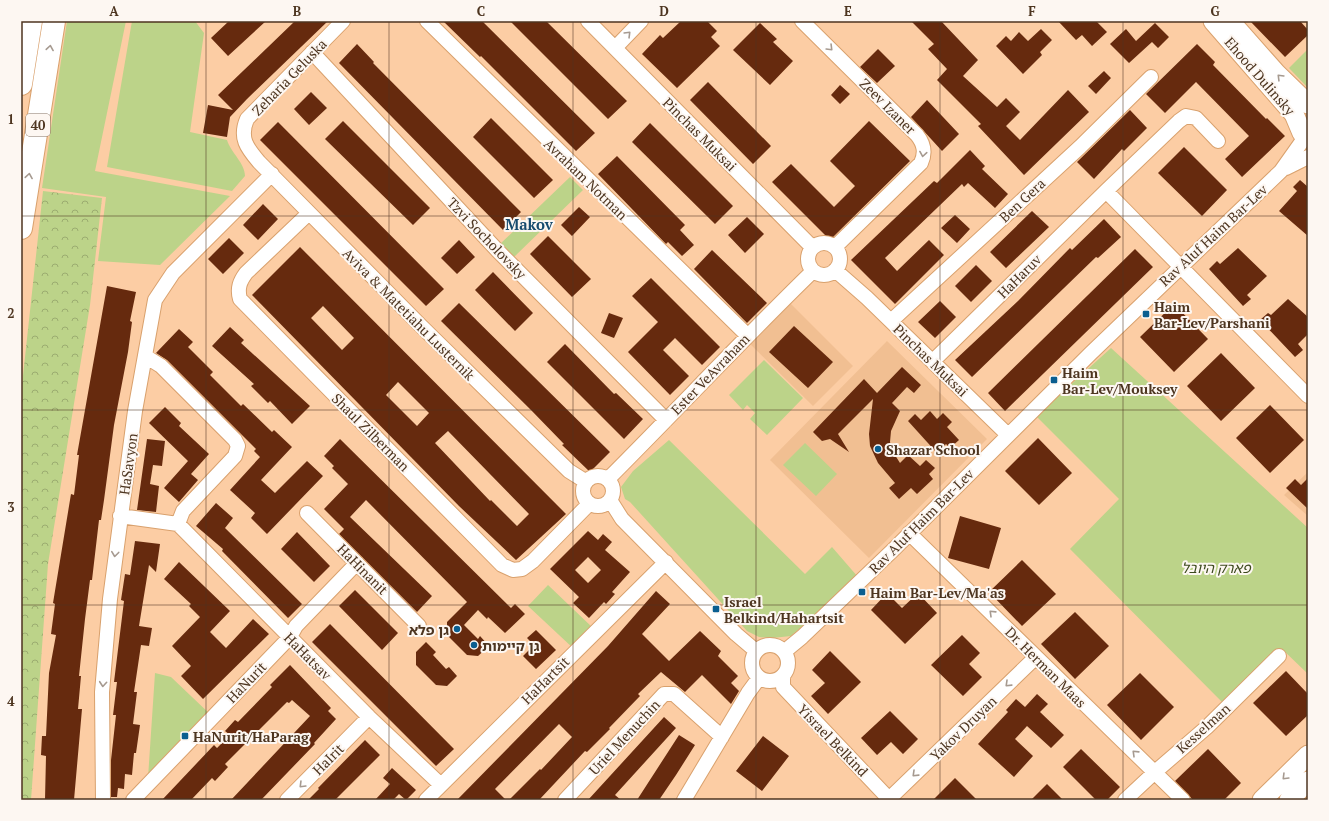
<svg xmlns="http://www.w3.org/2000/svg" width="1329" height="821" font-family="'PT Serif','Noto Sans Hebrew',serif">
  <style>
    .built { fill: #f1bf92 }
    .green { fill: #bcd389 }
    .forest { fill: url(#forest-crowns) }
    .building { fill: #662a0e; fill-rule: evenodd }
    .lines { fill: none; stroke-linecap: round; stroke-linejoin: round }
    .street-casing { stroke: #d9a16d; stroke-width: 16 }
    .secondary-casing { stroke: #d9a16d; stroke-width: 21 }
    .highway-casing { stroke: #d9a16d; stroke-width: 24 }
    .street { stroke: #fff; stroke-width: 14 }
    .secondary { stroke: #fff; stroke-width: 19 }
    .highway { stroke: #fff; stroke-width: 22 }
    .oneway { stroke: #a69a90 }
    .grid { fill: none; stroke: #4d3520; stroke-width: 1; stroke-opacity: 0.55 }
    .poi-dot { fill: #0a5e90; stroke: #fdf7f2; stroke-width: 1.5 }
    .labels { text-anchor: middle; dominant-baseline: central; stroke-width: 4; stroke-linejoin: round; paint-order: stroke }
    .shield { fill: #fdf7f2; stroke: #826f5f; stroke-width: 1 }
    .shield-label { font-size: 13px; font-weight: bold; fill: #4d3520 }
    .street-label { font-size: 14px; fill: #4d3520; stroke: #fdf7f2 }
    .poi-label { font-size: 14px; font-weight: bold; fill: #4d3520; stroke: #fdf7f2; text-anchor: start }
    .park-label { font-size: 14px; font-style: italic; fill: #3c491d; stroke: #fdf7f2 }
    .neighbourhood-label { font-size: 15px; font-weight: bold; fill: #164a6d; stroke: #fdf7f2 }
    .neatline { fill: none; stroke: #4d3520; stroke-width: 1.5 }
    .grid-label { font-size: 13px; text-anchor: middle; font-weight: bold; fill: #4d3520 }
  </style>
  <defs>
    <pattern id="forest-crowns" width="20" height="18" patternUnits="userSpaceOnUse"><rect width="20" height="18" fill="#bcd389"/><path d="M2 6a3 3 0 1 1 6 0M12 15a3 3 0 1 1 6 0" fill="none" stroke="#9bac70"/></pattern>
  </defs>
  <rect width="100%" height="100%" fill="#fccda4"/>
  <path class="built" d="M789 302 853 366 813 406 748 342Z
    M887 341 987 439 869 558 770 460Z
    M1308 472V516L1284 495Z"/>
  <path class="green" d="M67 21H126L95 171 230 196 160 265 98 261 106 197 42 188Z
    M132 21H195L204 33 190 132 227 140C231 153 245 163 245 176L232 191 107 167Z
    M1308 49V88L1289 68Z
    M570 177 583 190 513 258 499 245Z
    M1111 348 1308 528V674L1282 649 1225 705 1070 549 1119 499 1036 416Z
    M764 360 803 398 767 435 750 419 755 413 747 405 743 410 729 395Z
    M669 440 805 574 832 547 858 577 791 636 772 638 759 637 747 631 630 502 625 499 621 487 633 471Z
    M805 443 837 474 816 496 783 465Z
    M548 585 593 628 574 649 528 606Z
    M155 673 171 677 212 716 148 778Z"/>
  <path class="forest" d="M43 191 102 198 90 305 48 564 31 800H21V394Z"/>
  <path class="building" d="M229 21H266L228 56 211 38Z
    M295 21H328L247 99 230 117 227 137 203 133 208 105 233 110 218 95Z
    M443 21H482L595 133 576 151 481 56 480 57Z
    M510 21H546L627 101 608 119Z
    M681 21H707L717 31 711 37 720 46 677 88 642 54 660 35 663 38Z
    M911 21H941L978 60 963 76 997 107 1006 98 1020 112 1006 126 1020 140 1068 90 1089 112 1024 175 978 126 981 124 937 80 947 69 928 49 934 44Z
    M1058 21H1096L1107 32 1092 46 1082 35 1076 40Z
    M1250 21H1300L1308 30V35L1285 57Z
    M760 23 777 39 773 42 793 61 770 85 733 50Z
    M1155 23 1169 37 1158 48 1152 42 1129 63 1110 44 1126 29 1136 41Z
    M1041 29 1052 40 1040 52 1042 55 1023 74 996 46 1006 36 1011 41 1019 32 1028 41Z
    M357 44 374 62 373 63 521 212 503 230 339 63Z
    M1197 44 1215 62 1213 65 1266 119 1267 118 1285 136 1242 177 1225 159 1249 136 1196 82 1165 113 1146 94Z
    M878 49 895 66 877 83 860 67Z
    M1104 71 1111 78 1096 94 1088 86Z
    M708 82 771 146 753 164 690 100Z
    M840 85 850 94 840 104 831 95Z
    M311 92 327 108 309 125 294 109Z
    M927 100 959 134 942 151 911 117Z
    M1130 110 1147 128 1124 151 1122 149 1094 179 1077 162Z
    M491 118 553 180 534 198 473 137Z
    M343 121 430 208 413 225 325 139Z
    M869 121 910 161 830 240 772 182 791 164 834 207 855 186 830 161Z
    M278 122 444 289 426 306 260 140Z
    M650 123 733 206 715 224 632 142Z
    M1184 147 1227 190 1202 216 1158 173Z
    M970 150 985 166 982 169 1008 194 995 208 968 183 964 187 962 184 885 258 897 271 929 240 944 255 895 304 851 260 934 181 937 183Z
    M617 156 685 225 680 230 694 245 682 256 668 242 666 244 598 174Z
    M1300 180 1308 187V236L1279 211 1297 191 1293 187Z
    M263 204 278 219 258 240 243 225Z
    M579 207 590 217 572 236 561 225Z
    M1032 211 1049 227 1006 268 990 252Z
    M955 215 970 229 957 243 941 228Z
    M747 217 764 234 745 253 728 235Z
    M1104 219 1121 237 1098 258 1096 257 972 377 955 360 1018 301 1070 248 1072 250Z
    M548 236 591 279 572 297 530 254Z
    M229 238 244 253 223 274 208 259Z
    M459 240 475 257 457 274 441 258Z
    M300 247 566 514 516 560 459 506 252 295ZM323 306 354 338 342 350 311 318ZM398 382 429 413 417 426 386 395ZM448 431 529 514 517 526 491 500 490 501 435 443Z
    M1238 248 1267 276 1247 295 1251 299 1243 306 1209 269 1217 261 1220 264Z
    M1135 249 1153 267 1005 411 988 393Z
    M712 250 767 303 747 323 694 269Z
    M976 265 992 281 971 302 955 286Z
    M493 272 533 313 515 331 475 290Z
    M651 278 720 347 702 365 675 338 663 350 689 376 670 395 628 352 658 322 632 296Z
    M107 286 136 292 130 321 132 322 128 352 114 425 104 500 101 520H99L92 580H90L85 619 79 676H81L78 709H82L74 800H45L46 756 41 755 42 736H46L49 673 56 635 51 634 55 604 53 603 71 494 74 495 79 455H77Z
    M1288 299 1308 317V334L1298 344 1303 350 1295 357 1260 320 1268 313 1271 315Z
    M940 301 956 317 935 338 918 322Z
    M459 303 610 452 590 472 562 445 564 444 531 410 441 321Z
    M1174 304 1208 339 1174 372 1140 337Z
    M609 313 623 318 614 338 601 333Z
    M794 326 833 362 808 388 769 352Z
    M230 327 244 340 241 343 310 406 292 424 270 401 268 403 251 386 254 384 212 346Z
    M179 329 193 342 188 347 213 372 210 375 241 406 243 404 272 432 274 430 292 447 261 480 275 493 307 461 323 476 267 534 251 518 255 513 230 490 260 457 254 451 256 449 167 360 156 353Z
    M565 344 614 394 616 393 643 419 624 439 547 362Z
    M1221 353 1255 388 1221 421 1187 386Z
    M902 367 921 385 914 393 907 387 892 403 900 411 891 431 890 442 893 452 900 463 908 455 920 466 926 460 935 468 929 474 933 479 917 494 911 488 899 499 889 488 895 483 878 463 870 446 869 434 873 399 838 434 849 452 830 439 822 441 813 432 864 379 877 393Z
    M1270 405 1304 440 1270 473 1236 438Z
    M165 407 181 423 179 426 209 454 191 474 198 480 179 502 164 488 188 461 149 423Z
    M930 411 937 419 943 413 952 422 947 427 959 440 950 448 946 444 937 453 908 421 915 414 921 420Z
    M1038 438 1072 473 1039 505 1005 471Z
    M147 439 165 441 162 466 153 465 150 484 159 486 156 512 137 510Z
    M340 439 511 608 515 604 525 614 505 633 488 617 487 619 478 610 464 625 478 639 480 636 489 646 478 656 467 655 447 635V622L467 602 366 500 350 517 432 596 417 612 339 534 344 529 324 509 348 484 332 468 334 466 324 456Z
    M1308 478V509L1286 488 1295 479 1301 485Z
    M216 503 233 518 225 528 302 604 288 618 222 551 223 549 196 526Z
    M960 516 1001 528 989 569 948 558Z
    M588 531 598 540 603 534 612 542 605 550 630 572 612 592 615 594 606 604 604 602 589 618 573 603 579 597 550 569ZM588 557 601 570 588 583 575 570Z
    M297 532 330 566 314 582 281 549Z
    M135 541 160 544 156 572 149 565 139 626 152 628 149 646 141 645 134 692H137L133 724 140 725 136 753H134L132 775 125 774 124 789 118 788 117 797H111V760L116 715H113L117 682H114L124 601 121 600 125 574 130 575Z
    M1022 560 1056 594 1022 626 989 592Z
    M179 562 230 611 210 632 226 648 253 619 269 634 203 699 181 676 191 666 172 646 200 617 189 606 191 604 164 579Z
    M355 590 398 633 382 650 339 606Z
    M656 591 670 604 642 634 669 661 700 631 721 651 718 656 738 676 731 683 739 691 731 704 702 675 685 692 661 672 638 694 640 696 609 728 610 729 587 752 585 751 539 800H509L540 769 541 770 572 737 559 724 495 789 506 800H457L608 646Z
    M887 593 902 608 918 593 937 613 905 644 871 610Z
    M1075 612 1109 646 1075 679 1041 644Z
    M330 624 454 749 436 766 312 642Z
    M536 630 556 650 536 669 523 656 534 645 527 638Z
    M962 635 980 653 969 664 982 677 963 696 931 665Z
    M426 642 436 652 433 655 446 669 449 667 457 676 447 686 436 685 416 665V652Z
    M830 651 861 682 828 714 811 696 825 683 812 670Z
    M290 665 331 708 328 711 336 719 314 743 315 744 261 800H231L310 716 292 700 289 703 287 702 225 764 228 767 215 781 212 778 191 800H162L214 745 217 748 230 735 225 731 235 720 238 722 272 687 270 685Z
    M1286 671 1308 694V715L1286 736 1253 703Z
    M1140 673 1174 707 1141 740 1107 705Z
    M1037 694 1048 704 1040 712 1064 735 1051 748 1027 726 1015 739 1033 756 1014 777 978 744 1008 712 1006 710 1016 699 1025 707Z
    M890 711 918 739 903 754 891 742 877 755 861 738Z
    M664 717 676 728 615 795 621 800H588Z
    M679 735 695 745 676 775 659 800H637Z
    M763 736 789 756 762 791 736 771Z
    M365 740 380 755 335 800H308L319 789 318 788Z
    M1081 749 1120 787 1107 800H1096L1063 767Z
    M1208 749 1241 783 1224 800H1193L1175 781Z
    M392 768 416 790 406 800 399 794 393 800H375L390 784 383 778Z
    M955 778 977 800H933Z
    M1047 784 1063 800H1031Z"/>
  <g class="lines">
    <defs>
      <path id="street" d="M343 21 247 119C239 138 247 148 259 162L421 326 569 471 585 481
        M427 21 747 335
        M588 21 812 247
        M802 21 917 135C924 144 926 152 921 163L835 247
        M615 48 641 21
        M312 52 497 250 666 420
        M1286 168 1308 157
        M1106 191 1308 396
        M309 213 246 273C240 281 237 288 240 299L502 565 513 570 522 569 533 561 589 504
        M808 259a16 16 0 1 1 32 0a16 16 0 1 1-32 0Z
        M835 270 867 298 1008 435
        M891 321 1080 147 1151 77
        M145 356 161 366 235 440 238 446 235 456 183 511 178 524 369 717 441 785
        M933 361 1106 191 1179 121 1186 116 1196 118 1218 141
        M583 491a15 15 0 1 1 30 0a15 15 0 1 1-30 0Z
        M608 479C677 410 743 339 813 271
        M610 500 622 519 736 634 756 651
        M307 513 419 626
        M120 516 178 524
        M909 533 1183 800
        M752 663a18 18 0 1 1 36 0a18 18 0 1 1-36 0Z
        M785 651 802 637 894 549 1091 353 1281 171 1303 140
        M783 677V687L890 800
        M103 800 102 692 110 599 135 411 155 300 173 273 272 174
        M133 800 290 637 296 626 357 563
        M287 800 369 717
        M426 800 666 562
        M565 800 664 694H674L722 737
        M684 800 748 693 759 678
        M888 800 1036 657
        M1125 800 1155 772 1207 727 1279 656"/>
      <path id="secondary" d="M1213 21 1294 114 1302 133
        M1230 21 1276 73 1308 104
        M1262 800 1308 755
        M1289 800 1308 781"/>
      <path id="highway" d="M21 84 31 21
        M21 228 54 21"/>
    </defs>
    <use href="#street" class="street-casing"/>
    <use href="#secondary" class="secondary-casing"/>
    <use href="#highway" class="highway-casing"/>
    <use href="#street" class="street"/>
    <use href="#secondary" class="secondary"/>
    <use href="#highway" class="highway"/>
  </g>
  <defs><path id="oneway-chevron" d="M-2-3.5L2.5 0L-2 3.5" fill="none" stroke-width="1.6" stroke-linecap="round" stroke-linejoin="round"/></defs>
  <g class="oneway">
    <use href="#oneway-chevron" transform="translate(628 34) rotate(-45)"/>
    <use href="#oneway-chevron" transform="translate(50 48) rotate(-81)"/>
    <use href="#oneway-chevron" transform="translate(830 48) rotate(45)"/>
    <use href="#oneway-chevron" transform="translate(1280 77) rotate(-135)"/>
    <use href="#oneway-chevron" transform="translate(923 154) rotate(99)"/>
    <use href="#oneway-chevron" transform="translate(29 176) rotate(-81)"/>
    <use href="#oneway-chevron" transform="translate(115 554) rotate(97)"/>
    <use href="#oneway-chevron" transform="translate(992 613) rotate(-136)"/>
    <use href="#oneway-chevron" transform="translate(103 684) rotate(95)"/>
    <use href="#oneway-chevron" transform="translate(1008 684) rotate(136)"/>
    <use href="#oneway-chevron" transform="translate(1135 753) rotate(-136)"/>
    <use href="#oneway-chevron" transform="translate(915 774) rotate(136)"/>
    <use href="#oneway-chevron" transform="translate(1285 777) rotate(135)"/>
    <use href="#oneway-chevron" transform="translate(302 785) rotate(135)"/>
  </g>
  <path class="grid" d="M206 21V800M389 21V800M573 21V800M756 21V800M940 21V800M1123 21V800M21 216H1308M21 410H1308M21 605H1308"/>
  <g class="poi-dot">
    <rect x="1142" y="310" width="8" height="8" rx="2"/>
    <rect x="1050" y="376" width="8" height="8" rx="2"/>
    <circle cx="878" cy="449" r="4"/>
    <rect x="858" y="588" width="8" height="8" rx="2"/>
    <rect x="712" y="605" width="8" height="8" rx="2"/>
    <circle cx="457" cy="629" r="4"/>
    <circle cx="474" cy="645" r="4"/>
    <rect x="181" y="732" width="8" height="8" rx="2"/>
  </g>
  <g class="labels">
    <rect class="shield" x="26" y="114" width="24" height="22" rx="3"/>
    <g class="shield-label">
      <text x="38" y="125">40</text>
    </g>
    <g class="street-label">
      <text transform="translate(1260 76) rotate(49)">Ehood Dulinsky</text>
      <text transform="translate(289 77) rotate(-46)">Zeharia Geluska</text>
      <text transform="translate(888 106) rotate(45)">Zeev Izaner</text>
      <text transform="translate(700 134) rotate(45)">Pinchas Muksai</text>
      <text transform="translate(586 179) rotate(44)">Avraham Notman</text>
      <text transform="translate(1022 200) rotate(-43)">Ben Gera</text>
      <text transform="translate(1213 235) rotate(-43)">Rav Aluf Haim Bar-Lev</text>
      <text transform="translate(487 238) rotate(46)">Tzvi Socholovsky</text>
      <text transform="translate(1019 276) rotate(-45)">HaHaruv</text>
      <text transform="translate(409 314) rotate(45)">Aviva &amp; Matetiahu Lusternik</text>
      <text transform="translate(931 360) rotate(44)">Pinchas Muksai</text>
      <text transform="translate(710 374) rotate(-46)">Ester VeAvraham</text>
      <text transform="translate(371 432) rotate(45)">Shaul Zilberman</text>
      <text transform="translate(128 464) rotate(-82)">HaSavyon</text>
      <text transform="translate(921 521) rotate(-45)">Rav Aluf Haim Bar-Lev</text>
      <text transform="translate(363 569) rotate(45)">HaHinanit</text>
      <text transform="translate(308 656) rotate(45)">HaHatsav</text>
      <text transform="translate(1046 667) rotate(45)">Dr. Herman Maas</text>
      <text transform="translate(545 680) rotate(-45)">HaHartsit</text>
      <text transform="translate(246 682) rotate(-46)">HaNurit</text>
      <text transform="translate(963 728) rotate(-44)">Yakov Druyan</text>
      <text transform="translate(1203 728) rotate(-42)">Kesselman</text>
      <text transform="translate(624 737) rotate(-47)">Uriel Menuchin</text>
      <text transform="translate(833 740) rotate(46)">Yisrael Belkind</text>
      <text transform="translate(328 759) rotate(-45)">HaIrit</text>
    </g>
    <g class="poi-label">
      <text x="1154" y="306">Haim<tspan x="1154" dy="16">Bar-Lev/Parshani</tspan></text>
      <text x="1062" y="372">Haim<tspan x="1062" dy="16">Bar-Lev/Mouksey</tspan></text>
      <text x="886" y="449">Shazar School</text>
      <text x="870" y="592">Haim Bar-Lev/Ma'as</text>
      <text x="724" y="601">Israel<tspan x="724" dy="16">Belkind/Hahartsit</tspan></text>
      <text x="449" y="629" text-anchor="end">גן פלא</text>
      <text x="482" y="645">גן קיימות</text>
      <text x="193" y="736">HaNurit/HaParag</text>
    </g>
    <g class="park-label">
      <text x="1216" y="567">פארק היובל</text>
    </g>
    <g class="neighbourhood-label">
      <text x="529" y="224">Makov</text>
    </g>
  </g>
  <rect width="1329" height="821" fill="none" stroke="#fdf7f2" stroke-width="44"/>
  <rect x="22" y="22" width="1285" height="777" class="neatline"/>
  <g class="grid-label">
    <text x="114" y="16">A</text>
    <text x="297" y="16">B</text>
    <text x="481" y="16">C</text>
    <text x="664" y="16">D</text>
    <text x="848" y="16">E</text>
    <text x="1032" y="16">F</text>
    <text x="1215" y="16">G</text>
    <text x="11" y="124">1</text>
    <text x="11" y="318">2</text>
    <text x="11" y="512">3</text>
    <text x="11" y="706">4</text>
  </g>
</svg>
